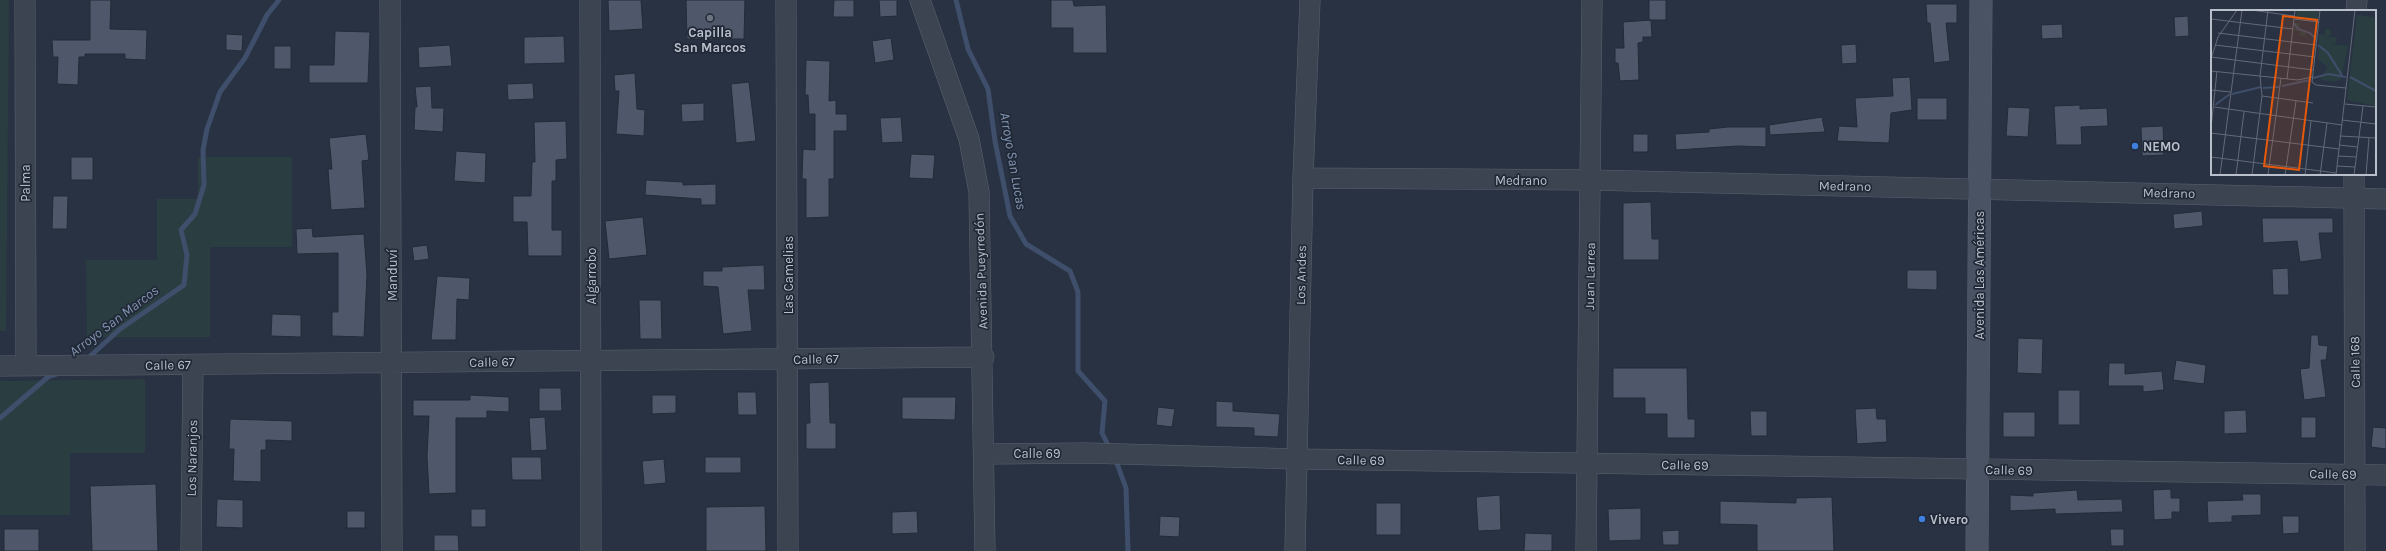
<svg xmlns="http://www.w3.org/2000/svg" width="2386" height="551" font-family="Karla,sans-serif">
  <style>
    .green { fill: #2a3e42 }
    .lines { fill: none; stroke-linecap: round; stroke-linejoin: round }
    .stream { stroke: #3f4e6a; stroke-width: 5 }
    .building { fill: #4e586a; stroke: #232b39 }
    .minor-casing { stroke: #5a626f; stroke-width: 21 }
    .secondary-casing { stroke: #5a626f; stroke-width: 23 }
    .minor { stroke: #3c4451; stroke-width: 20 }
    .secondary { stroke: #4a5364; stroke-width: 22 }
    .worship-dot { fill: #6b7280; stroke: #212937; stroke-width: 1.5 }
    .shop-dot { fill: #3f7fe0; stroke: #212937; stroke-width: 1.5 }
    .labels { text-anchor: middle; dominant-baseline: central; stroke-width: 3.5; stroke-linejoin: round; paint-order: stroke }
    .poi-label { font-size: 13px; font-weight: bold; fill: #b9bfcb; stroke: #212937; text-anchor: start }
    .street-label { font-size: 13px; fill: #b9bfcb; stroke: #212937 }
    .water-label { font-size: 14px; font-style: italic; fill: #8294b2; stroke: #212937 }
    .inset-river { fill: none; stroke: #3f4e6a; stroke-width: 2 }
    .inset-road { fill: none; stroke: #626a79; stroke-width: 1 }
    .view { fill: #e8590c; fill-opacity: 0.15; stroke: #e8590c; stroke-width: 2 }
    .inset-edge { fill: none; stroke: #b9bfcb; stroke-width: 2 }
  </style>
  <rect width="100%" height="100%" fill="#283242"/>
  <path class="green" d="M0 0H9L6 331H0Z
    M198 157H292V247H210V337H87L86 260H157V199H198Z
    M145 379V453H70V515H0V381Z"/>
  <g class="lines">
    <path class="stream" d="M956 0 968 49 988 89 995 141 1010 216 1026 244 1070 271 1078 292V371L1105 401 1102 433 1110 449
      M87 359 120 329 184 285 187 255 181 230 195 214 204 185 203 150 207 129 220 92 245 58 267 15 279 0
      M0 418 48 377 57 374
      M1115 458 1126 488 1128 551"/>
  </g>
  <path class="building" d="M90 0H111L110 29 147 30 146 60 125 59V54H85V57H79L78 85 57 84 58 57H53L52 40H90Z
    M608 0H641L643 29 609 31Z
    M686 0H745L744 39H687Z
    M834 0H854V17H833Z
    M879 0H897V16L880 17Z
    M1051 0H1073L1074 6 1106 5 1107 53H1073V28H1051Z
    M1649 0H1666V20H1649Z
    M1926 4H1957V23H1946L1950 61 1934 63 1930 23H1927Z
    M2188 16 2189 36 2175 37 2174 17Z
    M1651 20 1652 37H1643V42L1638 43 1639 80 1620 81 1618 63H1615V48H1624L1623 22Z
    M2062 24 2063 38 2042 39 2041 25Z
    M335 31 370 32 368 83H309V65H334Z
    M226 34 243 35 242 51 226 50Z
    M564 36 565 63 524 64V37Z
    M891 38 894 60 875 63 872 41Z
    M1856 44 1857 63 1842 64 1841 45Z
    M450 45 452 66 419 68 418 47Z
    M274 46H291V69H274Z
    M806 60 830 61 829 101 836 100V114H847V131H834V179H829V217L806 218V179H802L803 149 815 150V114H809L808 95H805Z
    M635 73 637 109 645 110 644 136 616 134 619 91H615L614 75Z
    M1910 77 1912 110 1891 113 1889 143 1837 141 1839 126 1857 127 1855 98 1893 96 1892 78Z
    M749 82 756 141 736 143 731 84Z
    M533 83 534 99 508 100 507 84Z
    M431 86 432 108H444L443 132 414 130 415 107H417L415 87Z
    M1917 98H1947V120H1917Z
    M704 103V121L682 122 681 104Z
    M2080 105V109L2107 108 2108 126 2081 127 2082 145H2056L2054 106Z
    M2008 107 2030 108 2028 137 2006 136Z
    M901 117 903 142 882 143 880 118Z
    M1822 117 1825 132 1770 135 1769 125Z
    M566 121 567 159 556 160V181H552V230H562V256H528L527 222H513V196H531L532 162H535L534 122Z
    M2163 126 2164 155 2142 156 2141 127Z
    M1728 127H1766V147L1738 146 1676 150 1675 134 1709 132V129Z
    M366 134 369 160 362 161 365 208 331 210 328 169H332L329 138Z
    M1633 134H1648V152H1633Z
    M456 151 486 153 485 183 454 181Z
    M911 154 935 155 933 179 909 178Z
    M71 157H93V180H71Z
    M646 180 683 182V185L716 184V205H701V199L645 195Z
    M53 196H68L67 229H52Z
    M1651 202 1652 239H1659V260H1623V203Z
    M2202 211 2203 226 2174 229 2173 214Z
    M643 217 647 255 609 259 605 221Z
    M2262 218H2333V233H2319L2322 259 2300 262 2297 241 2263 243Z
    M312 228 313 237 364 234 367 275 364 337 332 336V312H338V253L297 254 296 229Z
    M427 245 429 259 414 261 412 247Z
    M764 265 765 290H748L752 331 723 334 718 287 703 286V271H722V267Z
    M2288 268 2289 295H2273L2272 269Z
    M1907 270H1937V290L1907 289Z
    M437 276 470 278 469 300 457 299 456 340H431Z
    M639 300H661L662 339H640Z
    M272 314 301 315V337L271 336Z
    M2311 335H2318L2319 345 2328 346 2326 360H2321L2326 397 2304 400 2300 369 2309 368Z
    M2018 338 2043 339 2042 374 2017 373Z
    M2176 360 2206 365 2204 384 2173 380Z
    M2109 363H2125V374L2162 371 2164 390 2143 392V386H2108Z
    M1613 368H1687L1688 419H1695V438H1667V414H1645V398H1613Z
    M829 382 830 423H836V449H806V423H810L809 383Z
    M539 388H561L562 411H539Z
    M2058 390H2080V425H2058Z
    M737 392H756L757 415H738Z
    M470 395 509 397V412L487 411V418H456V493L429 494 427 456 429 416H413V400H470Z
    M652 395H676V413L652 414Z
    M902 397H956L955 420 902 419Z
    M1216 401 1233 402V411L1280 414 1278 437 1254 436V428L1216 427Z
    M1158 407 1175 409 1172 427 1156 425Z
    M1876 408 1877 419H1886L1887 442 1857 444 1855 409Z
    M2246 410 2247 433 2224 434V411Z
    M1750 411H1767V436H1751Z
    M2003 412H2035V437H2003Z
    M545 417 547 450 531 451 529 418Z
    M2301 417H2316V438H2301Z
    M230 419 292 421V441L266 440V450H261V482L233 481 234 449H229Z
    M2373 427 2386 428V449L2371 447Z
    M511 457H541L542 480H512Z
    M705 457H741V473H705Z
    M664 459 666 483 644 485 642 461Z
    M156 484 158 551H92L90 486Z
    M2171 489V498H2180V512H2172V519L2154 520 2153 490Z
    M2077 490 2078 500 2122 499 2123 512 2055 514V509L2010 511V495L2033 496V493Z
    M2242 494H2261V515L2232 516V522L2208 523 2207 501 2243 500Z
    M1500 495 1501 530 1478 531 1476 497Z
    M1832 497 1834 551H1757V525L1720 524V501L1796 503V498Z
    M217 499 243 500V528L216 527Z
    M1376 503H1401V535H1376Z
    M765 506 766 551H706V507Z
    M1641 508V540L1609 541 1608 509Z
    M471 509H486V527H471Z
    M347 511H365V528H347Z
    M917 511 918 533 892 534V512Z
    M1160 516 1180 517 1179 537 1159 536Z
    M2282 516H2299V533L2283 534Z
    M4 529H39V551H4Z
    M2110 529H2124V546H2111Z
    M1679 530V545H1663L1662 531Z
    M1525 533 1552 534V551H1524Z
    M434 535H458L459 551H434Z"/>
  <g class="lines">
    <defs>
      <path id="minor" d="M25 0 26 366
        M390 0 392 551
        M590 0 591 551
        M786 0 788 551
        M920 0 969 139 979 192 985 551
        M2356 11 2357 0
        M2354 174 2355 551
        M1303 178 1591 180 2386 199
        M0 366 984 357
        M984 454 1086 453 1297 459 2386 475
        M191 551 193 365
        M1295 551 1303 178 1310 0
        M1586 551 1592 0"/>
      <path id="secondary" d="M1977 551 1981 0"/>
    </defs>
    <use href="#minor" class="minor-casing"/>
    <use href="#secondary" class="secondary-casing"/>
    <use href="#minor" class="minor"/>
    <use href="#secondary" class="secondary"/>
  </g>
  <circle class="worship-dot" cx="710" cy="18" r="4"/>
  <g class="shop-dot">
    <circle cx="2135" cy="146" r="4"/>
    <circle cx="1922" cy="519" r="4"/>
  </g>
  <g class="labels">
    <g class="poi-label">
      <text x="710" y="32" text-anchor="middle">Capilla<tspan x="710" dy="15">San Marcos</tspan></text>
      <text x="2143" y="146">NEMO</text>
      <text x="1930" y="519">Vivero</text>
    </g>
    <g class="street-label">
      <text x="1521" y="180">Medrano</text>
      <text transform="translate(25 183) rotate(-90)">Palma</text>
      <text transform="translate(1845 186) rotate(1)">Medrano</text>
      <text transform="translate(2169 193) rotate(1)">Medrano</text>
      <text transform="translate(981 271) rotate(-92)">Avenida Pueyrredón</text>
      <text transform="translate(392 275) rotate(-90)">Manduví</text>
      <text transform="translate(788 275) rotate(-90)">Las Camelias</text>
      <text transform="translate(1301 275) rotate(-89)">Los Andes</text>
      <text transform="translate(1979 275) rotate(-90)">Avenida Las Américas</text>
      <text transform="translate(591 276) rotate(-90)">Algarrobo</text>
      <text transform="translate(1590 276) rotate(-89)">Juan Larrea</text>
      <text transform="translate(816 359) rotate(-1)">Calle 67</text>
      <text transform="translate(492 362) rotate(-1)">Calle 67</text>
      <text transform="translate(2355 362) rotate(-91)">Calle 168</text>
      <text transform="translate(168 365) rotate(-1)">Calle 67</text>
      <text x="1037" y="453">Calle 69</text>
      <text transform="translate(192 458) rotate(-89)">Los Naranjos</text>
      <text transform="translate(1361 460) rotate(1)">Calle 69</text>
      <text transform="translate(1685 465) rotate(1)">Calle 69</text>
      <text transform="translate(2009 470) rotate(1)">Calle 69</text>
      <text transform="translate(2333 474) rotate(1)">Calle 69</text>
    </g>
    <g class="water-label">
      <text transform="translate(1013 161) rotate(80)">Arroyo San Lucas</text>
      <text transform="translate(114 321) rotate(-37)">Arroyo San Marcos</text>
    </g>
  </g>
  <g transform="translate(2211 10)">
    <rect width="165" height="165" fill="#283242"/>
    <path d="M86 0H108L106 11 85 8ZM146 5 162 7 165 14V96L136 90ZM84 13H89V18L95 21 94 27 88 26 89 21H83ZM114 19 120 20V26H115L117 27H126L125 33 121 34 137 36 130 69 124 72 110 70 109 67 117 58 107 49 108 24 114 25Z" fill="#2a3e42"/>
    <path class="inset-river" d="M83 13 87 19 99 23 105 29M107 35 117 43 132 67M139 67 165 81M102 68 117 64 135 67M71 76 99 70M52 78 68 77M21 84 50 77M4 95 19 84"/>
    <path class="inset-road" d="M40 0 83 6M109 0 101 72 105 75 135 78M0 9 82 19M83 9 108 12M7 23 105 35M4 35 104 47M0 47 102 60M0 49 7 27 26 0M0 61 87 70 101 67M76 69 84 0M0 80 20 82M51 86 102 93M134 94 165 97M3 97 131 115M131 110 165 114M0 118 6 61M0 123 128 139M129 126 165 128M128 135 146 137M127 146 145 147M0 147 125 163M126 156 144 157M9 165 31 0M25 165 33 102M41 165 51 86 49 66 57 0M57 165 70 68M74 165 85 91M94 165 100 111M109 165 116 113M125 165 144 0M143 165 152 96M155 165 158 128"/>
    <path class="view" d="M72 6 106 10 88 160 53 156Z"/>
    <rect width="165" height="165" class="inset-edge"/>
  </g>
</svg>
